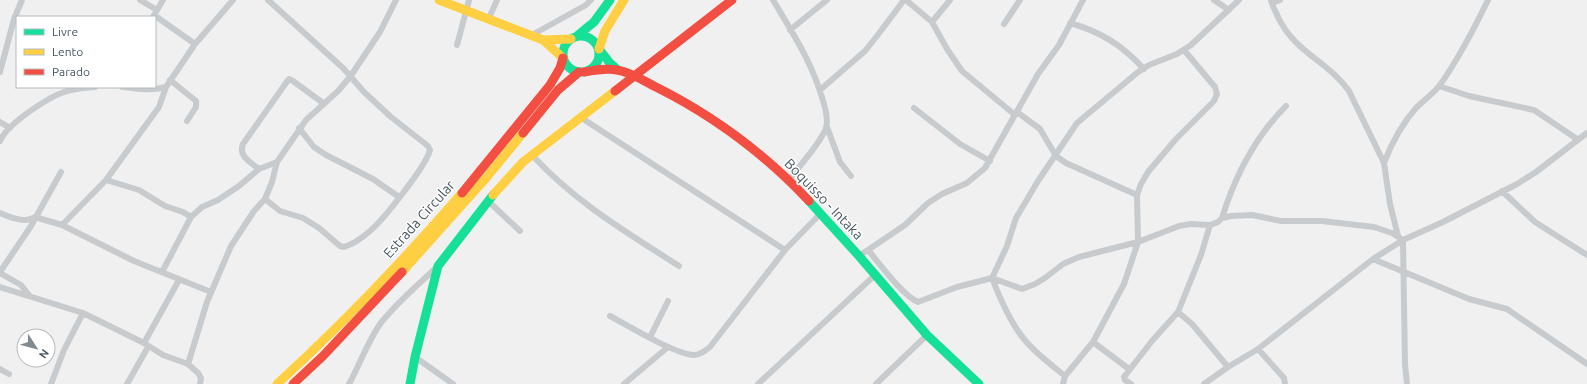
<svg xmlns="http://www.w3.org/2000/svg" width="1587" height="384" font-family="Ubuntu,sans-serif">
  <style>
    .lines { fill: none; stroke-linecap: round; stroke-linejoin: round }
    .street { stroke: #c7cbcd; stroke-width: 6 }
    .fast { stroke: #16e098; stroke-width: 9 }
    .slow { stroke: #ffcf43; stroke-width: 9 }
    .jam { stroke: #f24e42; stroke-width: 9 }
    .labels { text-anchor: middle; dominant-baseline: central; stroke-width: 3; stroke-linejoin: round; paint-order: stroke }
    .street-label { font-size: 14px; fill: #45555f; stroke: #fff }
  </style>
  <rect width="100%" height="100%" fill="#f1f0f0"/>
  <g class="lines">
    <path class="street" d="M140 0 157 10
      M773 0C794 35 813 64 824 104 826 111 828 121 826 128 821 143 799 166 789 180
      M906 0 932 22
      M950 0 932 22 947 49 962 71 1015 115
      M1214 0 1229 10
      M1271 0C1272 6 1276 12 1278 17 1295 53 1328 61 1349 91L1384 163 1390 204 1398 236
      M1272 3 1280 0
      M154 15 195 44
      M153 17 163 0
      M489 18 497 0
      M1070 23C1101 32 1122 45 1144 69
      M1004 24 1020 0
      M790 30 827 0
      M532 35 586 5 591 0
      M457 45 469 0
      M0 72 14 19 22 0
      M170 80 196 101V107L187 121
      M1439 86 1469 96 1534 110 1577 139
      M122 87C137 89 151 91 166 87
      M820 90 865 51 877 36 904 0
      M914 108 960 144 990 161
      M1017 112 1040 129 1056 156 1066 163 1137 195
      M580 117 785 250
      M0 122 10 128
      M827 127 840 162 851 176
      M299 128 314 147 326 155 373 179 399 197
      M0 141C7 124 47 98 64 92 75 88 85 88 95 87
      M532 155C575 202 626 232 679 266
      M1384 163C1392 142 1401 125 1416 108 1424 100 1434 93 1440 85 1459 58 1474 29 1488 0
      M259 169C250 162 238 156 243 144L288 80 289 79 293 81 323 103
      M106 180 139 190 165 206 183 212 191 217
      M1502 191 1535 222 1587 255
      M265 199 280 211 303 218 319 228 340 246 344 247C354 244 362 238 370 231 384 219 426 166 430 150L428 146 391 117 364 92 343 68 268 0
      M488 201 520 231
      M0 213C10 217 25 224 35 217L62 225 134 261 211 292
      M1222 218C1235 176 1255 137 1286 106
      M62 225 106 180 159 107 166 87 195 44 233 0
      M868 250C879 263 903 296 918 302L957 287 992 278 1022 289 1035 284 1045 278 1063 264 1079 257 1138 242 1179 226 1191 224 1210 225 1218 222 1222 218 1231 216 1252 215 1281 221H1322L1374 227 1392 233 1403 240 1405 364 1407 384
      M859 256 905 225 928 203 942 194 967 183 985 168 1038 74 1059 45 1083 0
      M1373 259 1469 299 1507 309 1587 364
      M0 272 31 226 61 172
      M162 272 191 217 202 207 218 200 239 186 259 169 277 162
      M0 273 21 285 29 295
      M0 287 83 313 144 343 163 355 188 364 198 373 201 378 200 384
      M1178 312 1192 324 1228 367
      M610 316C627 325 676 355 694 355 700 355 705 351 710 347L785 250 820 214
      M650 337 668 301
      M1093 342 1129 369
      M144 343 179 280
      M1258 349 1284 378 1285 384
      M415 357 453 384
      M188 364 207 302 231 246 254 211 265 199 272 182 277 162 306 120 338 91 350 77 380 32 396 0
      M0 369 9 374
      M1065 376C1049 363 1030 349 1018 331 1007 315 999 296 992 278L1007 246 1016 218 1038 181 1077 123 1138 72 1149 65 1177 54 1191 45 1239 0
      M51 384 64 350 83 313
      M127 384 148 347
      M349 384C360 364 367 343 380 324 396 303 418 285 437 267
      M624 384 668 347
      M758 384 875 275
      M876 384 927 335
      M1063 384 1065 376 1093 342 1124 284 1138 242 1137 195 1141 184 1148 172 1176 139 1214 101 1217 94 1215 87 1184 50
      M1131 384 1125 380 1124 377 1152 341 1178 312 1201 255 1210 225
      M1204 384 1228 367 1258 349 1373 259 1403 240 1443 222 1517 184 1536 172 1587 133"/>
    <path class="fast" d="M563 54a18 18 0 1 1 36 0a18 18 0 1 1-36 0Z
      M577 36 594 22 610 0
      M599 49 609 62 618 70
      M809 201 859 256 927 335 979 384
      M410 384 415 357 438 266 493 195"/>
    <path class="slow" d="M439 0 543 40 571 39
      M543 40 563 58
      M599 49 605 31 624 0
      M493 195 523 162 615 91
      M402 272 487 177 523 133
      M277 384C343 324 404 260 462 193"/>
    <path class="jam" d="M584 72C595 70 606 68 617 70 631 72 644 81 656 87 714 116 765 154 809 201
      M615 91 732 0
      M523 133 558 90 579 72
      M462 193 550 85 560 68 563 58
      M293 384 323 356 402 272"/>
  </g>
  <g class="labels">
    <g class="street-label">
      <text transform="translate(824 199) rotate(46)">Boquisso - Intaka</text>
      <text transform="translate(419 219) rotate(-48)">Estrada Circular</text>
    </g>
  </g>
  <rect x="16" y="16" width="140" height="72" fill="#ffffff" stroke="#b5bbbf"/>
  <rect x="24" y="29" width="20" height="6" fill="#16e098" stroke="#b5bbbf"/>
  <text x="52" y="36" font-size="12" fill="#45555f">Livre</text>
  <rect x="24" y="49" width="20" height="6" fill="#ffcf43" stroke="#b5bbbf"/>
  <text x="52" y="56" font-size="12" fill="#45555f">Lento</text>
  <rect x="24" y="69" width="20" height="6" fill="#f24e42" stroke="#b5bbbf"/>
  <text x="52" y="76" font-size="12" fill="#45555f">Parado</text>
  <g transform="translate(36 348) rotate(126)"><circle r="19" fill="#ffffff" stroke="#b5bbbf"/>
  <path d="M0-3L7 15L0 10L-7 15Z" fill="#818b92"/>
  <text y="-6" font-size="11" font-weight="bold" text-anchor="middle" fill="#45555f">N</text>
  </g>
</svg>
